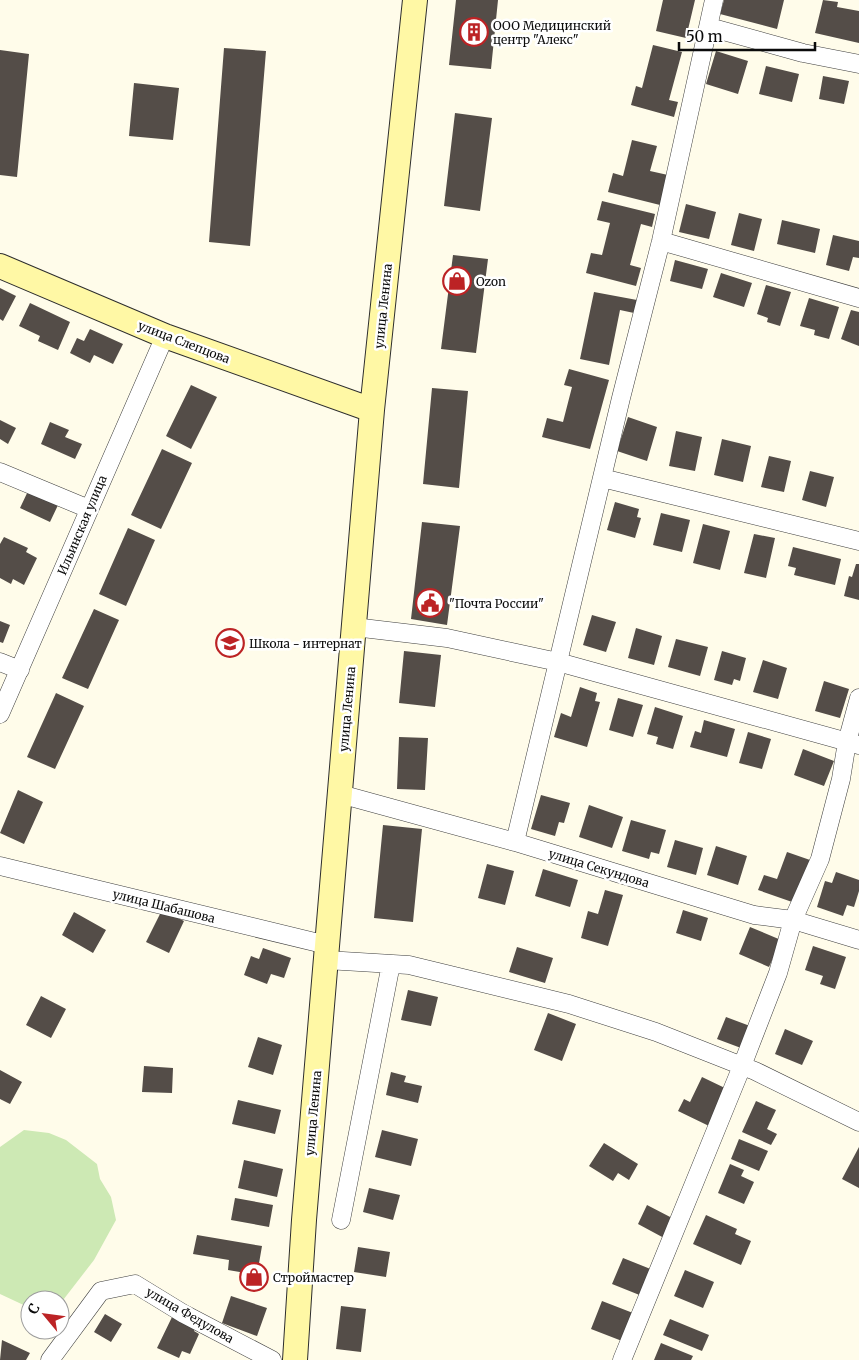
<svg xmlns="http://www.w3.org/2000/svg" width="859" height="1360" font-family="Merriweather,serif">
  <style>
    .green { fill: #cde9b4 }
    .building { fill: #544d48 }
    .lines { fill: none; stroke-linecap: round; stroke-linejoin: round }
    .street-casing { stroke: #3e3e3e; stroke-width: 19 }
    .secondary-casing { stroke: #2d2d2d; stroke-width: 26 }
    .street { stroke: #fff; stroke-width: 18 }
    .secondary { stroke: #fff8a5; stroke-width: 24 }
    .labels { text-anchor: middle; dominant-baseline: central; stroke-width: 5; stroke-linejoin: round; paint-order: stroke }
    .poi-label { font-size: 12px; fill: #0b0b0b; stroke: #fff; text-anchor: start }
    .street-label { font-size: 12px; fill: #0b0b0b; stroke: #fff }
  </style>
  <rect width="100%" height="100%" fill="#fffcea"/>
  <path class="green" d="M24 1130 49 1133 66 1140 97 1164 100 1179 111 1197 116 1220 94 1260 60 1304V1300H30V1308L0 1294V1147Z"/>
  <path class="building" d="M456 0H498L491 69 449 65Z
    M663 0H695L686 38 656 31Z
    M724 0H784L777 29 720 14Z
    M823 0 838 2 837 7 859 11V43L815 33Z
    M653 45 682 52 669 100 678 102 674 117 631 105 636 86 642 88Z
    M224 48 266 51 250 246 209 242Z
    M0 50 29 54 17 177 0 175Z
    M716 51 748 61 738 94 706 84Z
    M766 66 799 74 792 102 759 94Z
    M823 76 849 81 844 104 819 99Z
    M134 83 179 88 173 140 129 136Z
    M455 113 492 118 480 211 444 206Z
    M632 140 657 146 650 171 668 175 660 205 608 192 613 173 623 176Z
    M602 201 655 214 652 227 641 224 630 265 641 268 636 286 586 273 591 253 602 255 610 223 597 220Z
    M686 204 716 212 709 239 679 232Z
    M739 213 762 219 754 251 731 245Z
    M782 220 820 229 815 253 777 244Z
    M833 235 859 241V258L853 257 849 271 826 265Z
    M453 255 488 259 476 353 441 349Z
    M675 260 708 269 702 289 670 281Z
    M721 273 752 283 744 307 713 297Z
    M766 285 791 292 780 326 767 322 768 318 757 314Z
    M0 288 16 296 3 321 0 319Z
    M594 292 637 300 634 313 620 310 609 365 580 359Z
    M809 298 839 307 829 339 814 335 815 330 800 326Z
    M30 303 70 322 58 350 38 341 40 336 19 326Z
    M851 310 859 312V346L841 339Z
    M90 329 123 344 113 364 94 355 90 363 70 353 77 338 84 341Z
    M569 369 609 380 590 449 542 437 547 418 563 422 572 387 564 385Z
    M191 385 217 397 191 449 166 436Z
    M432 388 468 391 459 488 423 484Z
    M628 417 657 427 647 461 617 451Z
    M0 420 16 428 8 444 0 439Z
    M50 422 69 430 65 437 82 444 75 459 41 444Z
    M676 431 702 437 695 471 669 466Z
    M722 439 751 446 743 482 714 475Z
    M162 449 192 463 161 529 131 515Z
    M769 456 791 461 784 492 761 487Z
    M810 471 834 477 826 507 802 500Z
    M29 489 59 503 50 522 20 508Z
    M615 502 639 509 637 517 641 518 635 538 607 530Z
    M661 513 690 520 682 552 653 545Z
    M422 522 460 526 447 625 411 619Z
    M703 524 730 531 720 570 693 563Z
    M128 528 155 540 126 606 99 594Z
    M754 534 775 538 766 578 744 573Z
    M4 537 28 548 26 552 37 558 24 585 13 579 11 584 0 578V544Z
    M793 547 841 559 835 585 794 575 796 568 788 566Z
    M856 564H859V600L844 596 849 576 852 577Z
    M94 609 119 620 88 689 62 678Z
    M592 615 616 622 606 652 583 645Z
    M0 621 10 625 3 643 0 642Z
    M636 628 662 636 654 665 628 658Z
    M676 639 708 647 700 676 668 667Z
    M404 651 441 655 435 707 399 703Z
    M722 651 746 658 740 681 734 679 732 685 714 680Z
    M763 660 787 668 778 699 753 692Z
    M824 681 849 689 840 718 815 711Z
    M580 687 597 693 595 701 600 702 587 747 554 737 561 713 571 717Z
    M56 693 84 706 55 769 27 757Z
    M618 698 643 705 633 737 609 730Z
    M655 707 683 716 673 749 656 744 658 737 647 734Z
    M704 720 735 729 727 757 690 747 695 731 701 733Z
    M748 732 771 739 762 769 739 763Z
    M399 737 428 738 425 790 397 789Z
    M803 749 834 761 824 786 794 775Z
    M18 790 43 802 24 844 0 833Z
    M541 795 570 803 564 823 559 822 555 836 531 829Z
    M589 805 623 817 612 848 579 837Z
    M631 820 666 830 659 854 651 852 649 859 622 851Z
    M383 825 422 829 413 922 374 918Z
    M675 840 703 848 696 875 667 867Z
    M716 846 747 856 738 885 707 875Z
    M787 852 810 860 795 903 758 890 764 875 777 879Z
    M487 864 514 871 505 905 478 898Z
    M543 869 578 880 570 907 535 896Z
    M836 872 859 880V891L854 907 847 905 843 916 817 907 825 881 832 883Z
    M605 890 623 895 608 946 581 938 588 911 598 914Z
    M162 910 184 921 169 953 146 942Z
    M683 910 708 918 701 941 676 933Z
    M74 912 106 930 93 953 62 935Z
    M750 927 781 940 769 967 739 954Z
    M813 946 846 957 835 989 820 984 823 976 805 970Z
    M517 947 553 958 545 983 509 972Z
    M263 948 291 958 284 978 271 974 267 984 244 975 251 956 259 959Z
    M408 990 438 997 431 1026 401 1020Z
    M41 996 66 1009 51 1038 26 1025Z
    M548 1013 576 1024 562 1061 534 1050Z
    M726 1017 750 1026 741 1048 717 1039Z
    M785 1029 813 1041 802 1065 775 1054Z
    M258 1037 282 1045 273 1075 248 1067Z
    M144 1066 173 1068 172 1093 142 1092Z
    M0 1070 22 1082 10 1104 0 1099Z
    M391 1072 406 1076 404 1082 422 1086 418 1103 386 1095Z
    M702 1077 727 1089 709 1126 678 1111 684 1099 690 1102Z
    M238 1100 281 1110 275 1134 232 1124Z
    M756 1101 776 1110 767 1129 777 1134 771 1145 742 1132Z
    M382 1130 418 1139 411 1166 375 1157Z
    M739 1139 768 1151 759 1171 731 1159Z
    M604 1143 638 1164 629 1180 618 1173 613 1181 589 1166Z
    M859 1147V1188L842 1179Z
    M244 1160 283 1169 277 1197 238 1188Z
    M730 1164 744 1170 741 1176 754 1182 744 1204 718 1193Z
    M369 1188 400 1195 393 1220 363 1212Z
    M235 1198 273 1205 269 1227 231 1220Z
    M647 1205 674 1219 664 1238 638 1224Z
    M706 1215 737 1229 735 1234 751 1241 741 1265 693 1244Z
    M197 1235 262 1246 257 1275 228 1270 229 1260 193 1254Z
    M358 1247 390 1252 386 1277 354 1272Z
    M623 1258 653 1270 642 1296 612 1284Z
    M685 1270 714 1282 703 1308 674 1296Z
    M231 1296 267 1308 257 1336 222 1323Z
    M602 1301 633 1313 622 1341 591 1329Z
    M341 1306 366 1309 361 1352 336 1349Z
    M105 1314 122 1324 111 1342 94 1332Z
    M173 1315 196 1326 194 1331 199 1334 190 1354 182 1351 179 1358 157 1348Z
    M670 1319 709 1335 702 1351 663 1335Z
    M2 1340 30 1353 26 1360H0Z
    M661 1343 693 1356 691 1360H654Z"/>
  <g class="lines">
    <defs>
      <path id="street" d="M709 27 803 53 859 64
        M661 241 859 298
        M0 472 89 509
        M602 478 859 541
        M354 627 447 638 558 662 859 745
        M0 662 20 670
        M0 714 165 336
        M340 794 515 842 754 915 793 920 859 940
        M515 842 621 398 661 241 714 0
        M0 866 327 945
        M326 960 409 965 569 1004 656 1032 755 1071 859 1122
        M341 1220 391 964
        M50 1360 101 1291 135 1284 184 1314 272 1360
        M622 1360 742 1066 778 973 793 920 820 859 841 779 847 742 859 698"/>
      <path id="secondary" d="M0 266 165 336 372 410
        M295 1360 304 1220 372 410 415 0"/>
    </defs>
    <use href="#street" class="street-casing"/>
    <use href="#secondary" class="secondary-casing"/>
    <use href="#street" class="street"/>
    <use href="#secondary" class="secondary"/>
  </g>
  <defs>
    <symbol id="building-ring" viewBox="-11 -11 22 22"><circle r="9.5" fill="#fff" stroke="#bc2325" stroke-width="1.5"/><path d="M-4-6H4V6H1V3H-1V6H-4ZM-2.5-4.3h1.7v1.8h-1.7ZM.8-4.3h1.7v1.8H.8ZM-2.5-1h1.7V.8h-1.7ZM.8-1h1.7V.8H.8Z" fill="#bc2325"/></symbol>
    <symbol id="shop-ring" viewBox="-11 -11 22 22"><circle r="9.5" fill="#fff" stroke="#bc2325" stroke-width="1.5"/><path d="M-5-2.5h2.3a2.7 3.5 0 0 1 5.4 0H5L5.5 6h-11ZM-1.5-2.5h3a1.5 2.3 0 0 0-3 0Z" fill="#bc2325"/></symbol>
    <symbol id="civic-ring" viewBox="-11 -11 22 22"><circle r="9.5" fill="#fff" stroke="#bc2325" stroke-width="1.5"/><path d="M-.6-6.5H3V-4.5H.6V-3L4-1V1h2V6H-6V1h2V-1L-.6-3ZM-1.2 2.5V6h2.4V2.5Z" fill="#bc2325"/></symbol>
    <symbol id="school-ring" viewBox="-11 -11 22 22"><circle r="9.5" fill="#fff" stroke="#bc2325" stroke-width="1.5"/><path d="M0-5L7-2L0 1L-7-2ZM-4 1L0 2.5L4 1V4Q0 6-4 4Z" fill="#bc2325"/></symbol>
  </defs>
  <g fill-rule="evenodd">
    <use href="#building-ring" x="458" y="16" width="32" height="32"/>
    <use href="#shop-ring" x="441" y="265" width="32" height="32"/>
    <use href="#civic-ring" x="414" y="587" width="32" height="32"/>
    <use href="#school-ring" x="214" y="627" width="32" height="32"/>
    <use href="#shop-ring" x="238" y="1261" width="32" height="32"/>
  </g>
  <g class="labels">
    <g class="poi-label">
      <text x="493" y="25">ООО Медицинский<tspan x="493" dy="14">центр "Алекс"</tspan></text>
      <text x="476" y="281">Ozon</text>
      <text x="449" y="603">"Почта России"</text>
      <text x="249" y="643">Школа - интернат</text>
      <text x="273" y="1277">Строймастер</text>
    </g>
    <g class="street-label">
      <text transform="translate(383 306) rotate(-84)">улица Ленина</text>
      <text transform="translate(184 342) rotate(21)">улица Слепцова</text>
      <text transform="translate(82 525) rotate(-67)">Ильинская улица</text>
      <text transform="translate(347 709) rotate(-85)">улица Ленина</text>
      <text transform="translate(599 868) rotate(17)">улица Секундова</text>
      <text transform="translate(164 906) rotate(14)">улица Шабашова</text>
      <text transform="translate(313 1113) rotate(-85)">улица Ленина</text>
      <text transform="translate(190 1315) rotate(30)">улица Федулова</text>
    </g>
  </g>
  <g transform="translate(45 1315) rotate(299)"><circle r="24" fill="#ffffff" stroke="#9d9d9d"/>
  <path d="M0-4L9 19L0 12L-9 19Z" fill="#bc2325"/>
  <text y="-8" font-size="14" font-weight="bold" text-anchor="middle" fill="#0b0b0b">С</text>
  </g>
  <path d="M679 42v8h136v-8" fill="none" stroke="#0b0b0b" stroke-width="2.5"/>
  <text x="686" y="42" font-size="15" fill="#0b0b0b" stroke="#ffffff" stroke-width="4" paint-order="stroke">50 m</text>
</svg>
